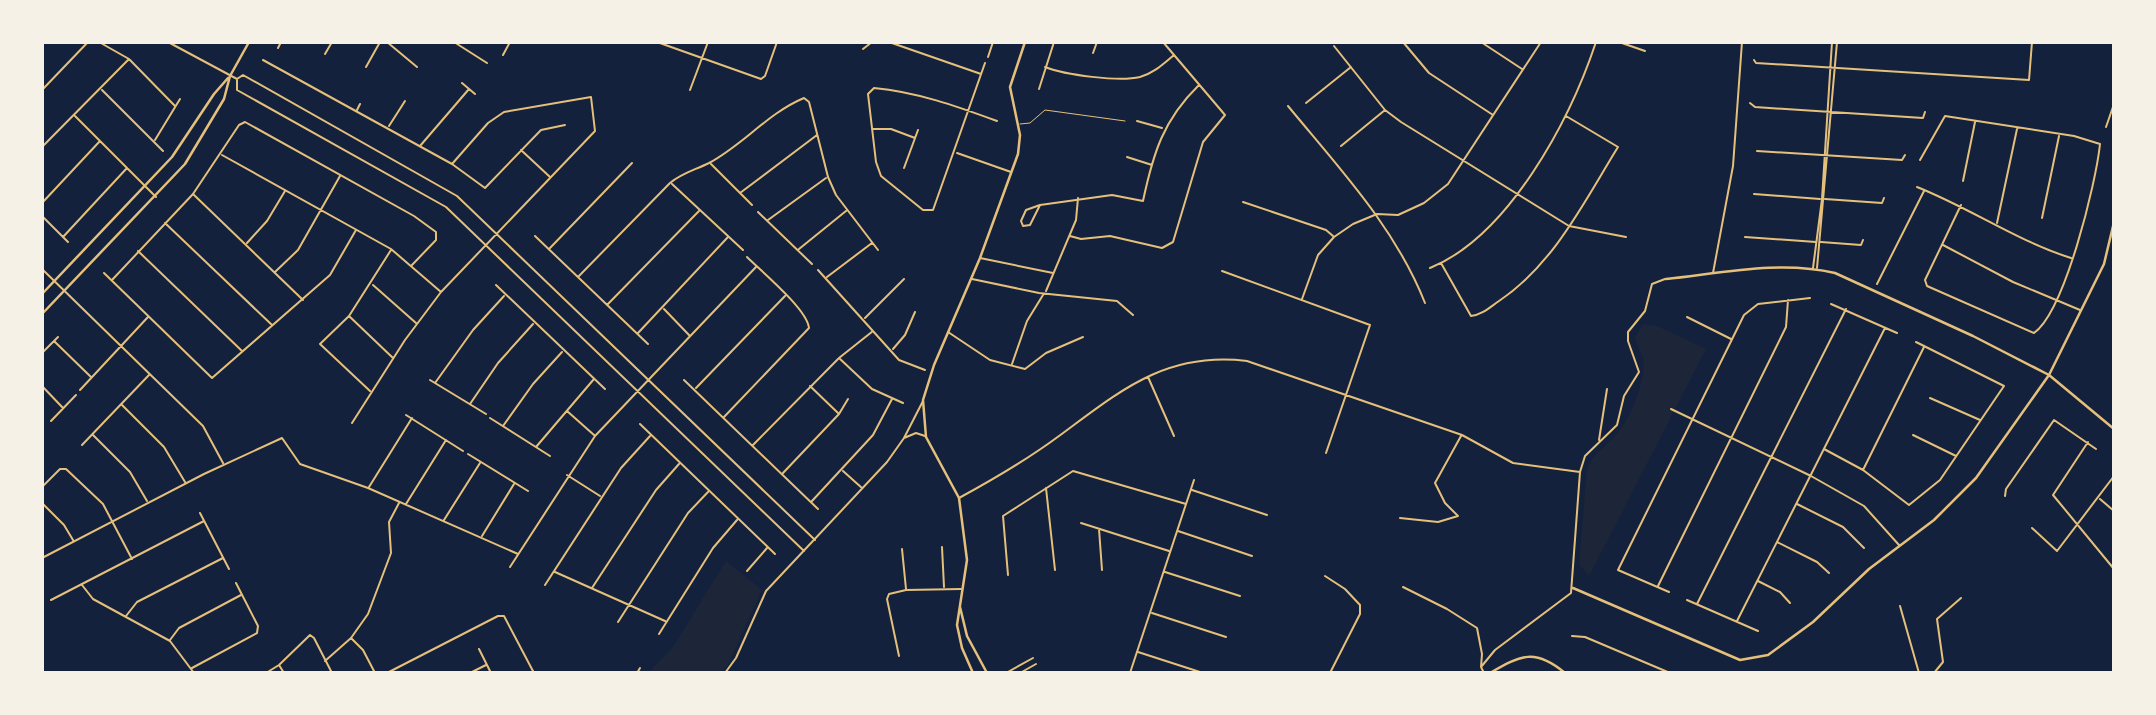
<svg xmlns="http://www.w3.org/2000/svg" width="2156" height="715" font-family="'PT Sans',sans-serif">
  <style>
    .green { fill: #1d2539 }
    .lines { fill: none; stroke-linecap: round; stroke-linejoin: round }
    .service { stroke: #e5c07b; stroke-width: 1 }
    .minor { stroke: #e5c07b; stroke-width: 2 }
    .tertiary { stroke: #e5c07b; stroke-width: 2.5 }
  </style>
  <rect width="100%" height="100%" fill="#14213d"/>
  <path class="green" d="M1643 324 1657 326 1706 349 1589 576 1579 564 1587 469C1595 450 1612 443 1622 427 1632 413 1647 376 1643 359 1641 352 1637 345 1635 338Z
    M726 561 762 590 728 665 720 673H648L673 647Z"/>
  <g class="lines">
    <path class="service" d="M1020 124 1030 123 1045 110 1125 121"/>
    <path class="minor" d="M99 42 129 59 175 106
      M168 42 237 79 243 75 457 196 815 540
      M387 42 417 67
      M454 42 487 63
      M657 42 761 79 765 76 777 42
      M889 42 981 74
      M1403 42 1429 73 1493 115
      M1481 42 1522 69
      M1619 42 1645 51
      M1334 46 1385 110 1401 122 1569 226 1626 237
      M278 48 281 42
      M863 49 872 42
      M1093 53 1097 42
      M325 54 332 42
      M503 55 510 42
      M988 57 993 42
      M263 60 452 164 485 188 541 130 565 125
      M1754 60 1756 63 2029 80 2032 42
      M985 63 933 210H923L881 176 876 162 868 94 874 88C917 92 956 106 997 121
      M366 67 380 42
      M1045 67C1065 75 1119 82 1140 77 1154 73 1163 64 1174 55
      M237 80V90L446 207 804 551
      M462 83 475 94
      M1039 89 1054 42
      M42 90 88 42
      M102 90 163 151
      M690 90 708 42
      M1306 103 1351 67
      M1750 103 1755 107 1923 118 1925 112
      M1288 106C1339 168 1395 227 1425 303
      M357 110 360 104
      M75 116 156 197
      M1137 121 1162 128
      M389 126 405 101
      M2106 127 2114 104
      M872 129H891L915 138
      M155 140 180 99
      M420 146 469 89
      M1341 146 1385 110
      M42 147 129 59
      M521 150 550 177
      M1757 151 1902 160 1905 155
      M957 153 1011 172
      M222 155 391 249 441 292
      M1127 157 1152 165
      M1920 160 1945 116 2074 136 2100 144C2096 183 2065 311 2034 333L1927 286 1925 280 1961 205
      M711 164 752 205
      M904 168 918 130
      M1963 181 1975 122
      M672 184 743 250
      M1917 187C1970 208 2017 241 2071 258
      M740 193 817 135
      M193 194 303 300
      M1754 194 1820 199
      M1825 199 1882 203 1884 198
      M1243 202 1326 230 1333 236
      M42 203 100 141
      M1040 205 1112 195 1143 201C1153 154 1163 120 1199 85
      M1040 205 1030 225 1023 226 1021 221 1026 210Z
      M758 212 812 264
      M42 216 68 242
      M2042 218 2059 136
      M768 220 826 178
      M165 223 272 325
      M1997 223 2017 129
      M535 236 648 344
      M1070 236 1081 239 1110 236 1162 248 1173 242 1203 142 1225 115 1163 42
      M63 237 127 168
      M1745 237 1816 242
      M1821 242 1861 245 1863 240
      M247 243 267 221 285 191
      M1943 245 2013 282 2080 310
      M550 248 632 163
      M799 249 846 211
      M138 251 242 351
      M980 258 1053 273
      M1441 263 1471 316C1482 315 1490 307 1499 301 1554 264 1584 202 1618 147L1566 116
      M1430 268C1509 236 1570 120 1596 42
      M1813 268 1822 199 1832 42
      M1817 268 1837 42
      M42 269 203 426 223 463
      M818 270 899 360 925 370
      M1222 271 1370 325 1326 453
      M275 272 298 250 340 176
      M104 273 212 378 330 275 356 230
      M1713 273 1733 166 1742 42
      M578 277 670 183C682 173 695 170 709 163 743 145 768 113 804 98L809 102 828 177 836 195 878 250
      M827 277 872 243
      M972 279 1039 293 1117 301 1133 315
      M112 280 193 194 239 125 245 122 414 216 436 232V240L412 265
      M1877 284 1924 191
      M373 285 416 323
      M496 285 605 389
      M1046 291 1076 220 1078 198
      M1302 299 1318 255 1334 237 1353 224 1377 214 1398 215 1424 203 1448 184 1541 42
      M1831 304 1897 333
      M607 305 699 211
      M664 309 689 335
      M349 316 393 358
      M1687 317 1731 339
      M865 318 904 279
      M948 332 990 360 1025 369 1046 353 1083 337
      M638 333 728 237
      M54 341 91 377
      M893 349 905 335 915 312
      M42 353 58 337
      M839 358 872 389 903 403
      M1012 364 1027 321 1043 295
      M1148 377 1174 436
      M430 380 486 414
      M684 380 818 509
      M435 383 473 330 504 296
      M42 386 63 408
      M810 386 838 413
      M696 388 785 296
      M80 390 148 317
      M370 391 320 344 349 316 391 250
      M1930 398 1980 420
      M470 404 498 363 533 324
      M122 405 164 447 185 482
      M1671 409 1811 476 1864 506 1899 545
      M567 411 594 435
      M406 415 463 451
      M724 417 809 328C807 309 762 272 747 257
      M490 418 550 456
      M51 421 76 395
      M352 423 405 340 441 292 595 131 591 97 504 112 488 123 452 164
      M640 424 775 554
      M503 426 533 384 562 352
      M93 435 130 472 147 501
      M1913 435 1956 456
      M904 438 916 433 925 436
      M1599 440 1607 389
      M2088 442 2053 495 2114 569
      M82 445 149 375
      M753 445 839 358 873 331
      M536 447 594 379
      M1824 449 1863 470 1909 505 1940 480 2004 386 1916 342
      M468 454 528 491
      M1863 470 1924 347
      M843 471 862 488
      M783 473 839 414 848 399
      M567 475 600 496
      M42 487 60 469H66L103 504 132 559
      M369 487 412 418
      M1046 488 1055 570
      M1192 490 1267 515
      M2005 496 2006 489 2054 420 2096 449
      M959 498C994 479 1028 459 1059 436 1120 391 1166 351 1247 361L1462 435 1513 463 1580 472
      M2100 499 2114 511
      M812 501 873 435 892 399
      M42 503 64 525 73 540
      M406 504 446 440
      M1797 504 1843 527 1864 548
      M200 513 229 569
      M1400 518 1438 522 1458 516 1445 503 1435 483 1461 436
      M444 520 480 463
      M1081 523 1169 551
      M2032 528 2057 551 2114 476
      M1099 529 1102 570
      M1178 531 1252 556
      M482 536 514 484
      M1777 542 1817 562 1829 573
      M942 547 944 587
      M902 549 906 589
      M42 558 204 474 282 438 300 464 368 488 518 554
      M510 567 595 436 756 267
      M747 571 767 548
      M555 572 665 621
      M1165 572 1240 596
      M1008 575 1003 516 1073 471 1186 504
      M1325 576 1345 589 1360 605V614L1330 673
      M1758 581 1780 592 1790 603
      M82 585 93 599 170 641 194 673
      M545 585 621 468 650 436
      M1658 586 1786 327 1788 300
      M1403 587 1447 609 1477 628 1482 654 1481 667
      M592 588 656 490 679 464
      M1669 592 1618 570 1744 315 1758 304 1810 298
      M51 600 204 521
      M1687 600 1758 631
      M1697 604 1846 309
      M1900 606 1919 673
      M1152 613 1226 637
      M126 616 137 602 223 558
      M1737 621 1885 328
      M618 622 688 513 708 492
      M659 634 713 548 737 520
      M1572 636 1585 637 1670 673
      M351 638 363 650 375 673
      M170 640 179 628 241 595
      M479 649 491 673
      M1138 652 1203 673
      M899 656 887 599 889 594 906 590 961 589
      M325 661 351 638 368 614 391 553 389 522 399 503
      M279 665 284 673
      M192 668 257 633 258 626 236 583
      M266 673 279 665 310 635 314 638 332 673
      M387 673 498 616H504L534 673
      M470 673 486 665
      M637 673 640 668
      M725 673 736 658 766 591 887 462 904 438 923 401
      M1006 673 1033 658
      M1020 673 1036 664
      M1130 673 1194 480
      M1484 673 1481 667 1495 650 1571 593 1580 472 1585 456 1617 425 1624 396 1639 372 1628 341V332L1645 311 1652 284 1665 279
      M1934 673 1943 662 1937 619 1961 598"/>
    <path class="tertiary" d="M1666 279C1722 273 1781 260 1835 273L1973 336 2049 375 2114 429
      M42 294 172 157 214 94 228 78
      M42 314 185 164 224 99 230 76 249 42
      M1573 588 1740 660 1768 655 1813 622 1869 569 1934 520 1976 478 2049 375 2104 264 2114 222
      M960 607 967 636 987 673
      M973 673 962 648 957 625 967 560 959 498 926 437 923 400 934 365 980 258 1018 154 1020 135 1010 87 1025 42
      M1490 673C1521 655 1535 648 1565 673"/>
  </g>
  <rect width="2156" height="715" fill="none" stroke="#f6f1e7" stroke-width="88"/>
</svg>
